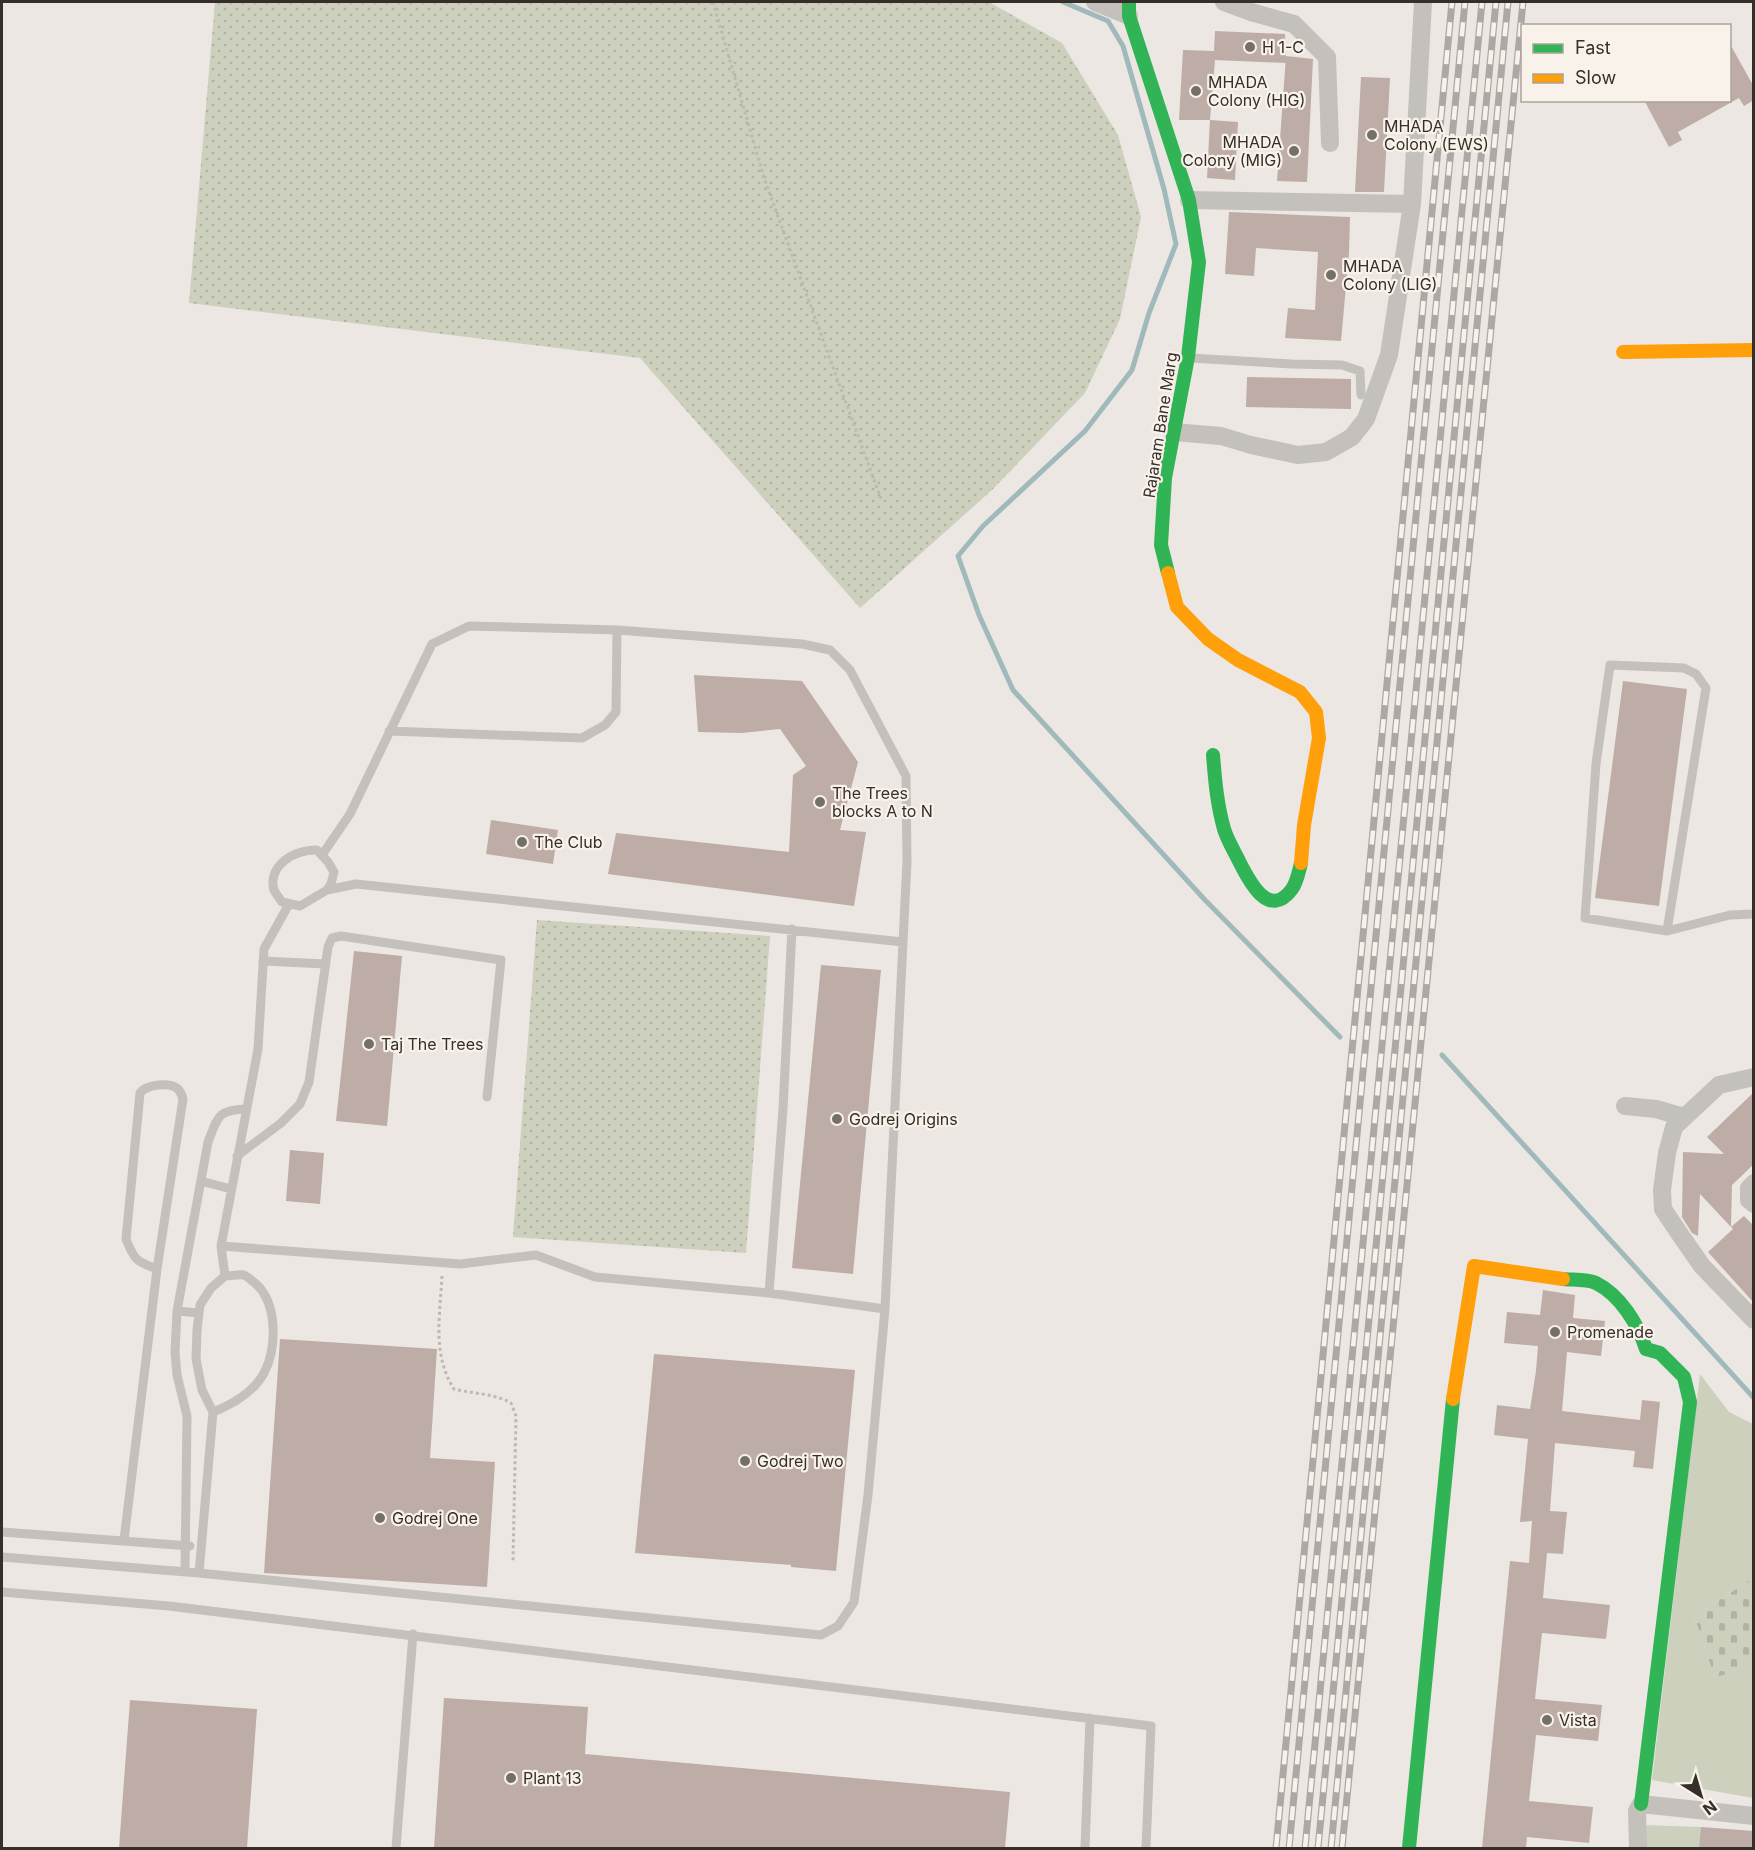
<svg xmlns="http://www.w3.org/2000/svg" width="1755" height="1850" font-family="Inter,sans-serif">
  <style>
    .grass { fill: url(#grass-dots) }
    .cemetery { fill: url(#cemetery-stones) }
    .park { fill: #ccd0bd }
    .lines { fill: none; stroke-linecap: round; stroke-linejoin: round }
    .stream { stroke: #a0b9ba; stroke-width: 5 }
    .building { fill: #bdada6 }
    .path { stroke: #bdb8b3; stroke-width: 3; stroke-dasharray: 3 3; stroke-linecap: butt }
    .lane { stroke: #c4c0bb; stroke-width: 9 }
    .street { stroke: #c4c0bb; stroke-width: 18 }
    .fast { stroke: #30b455; stroke-width: 14 }
    .slow { stroke: #ff9f0a; stroke-width: 14 }
    .rail-casing { stroke: #aca8a5; stroke-width: 7 }
    .rail { stroke: #f8f2ea; stroke-width: 4.5; stroke-dasharray: 14; stroke-linecap: butt }
    .poi-dot { fill: #756f6a; stroke: #f8f2ea; stroke-width: 2 }
    .labels { text-anchor: middle; dominant-baseline: central; stroke-width: 4.5; stroke-linejoin: round; paint-order: stroke }
    .poi-label { font-size: 16px; fill: #352e29; stroke: #f8f2ea; text-anchor: start }
    .street-label { font-size: 16px; fill: #352e29; stroke: #f8f2ea }
  </style>
  <defs>
    <pattern id="grass-dots" width="8" height="8" patternUnits="userSpaceOnUse" patternTransform="scale(1.5)"><rect width="8" height="8" fill="#ccd0bd"/><path d="M2 2h.1M6 6h.1" fill="none" stroke="#b0b3a2" stroke-width="1.8" stroke-linecap="round"/></pattern>
    <pattern id="cemetery-stones" width="16" height="16" patternUnits="userSpaceOnUse" patternTransform="scale(1.5)"><rect width="16" height="16" fill="#ccd0bd"/><path d="M2 7V4a2 2 0 0 1 4 0v3zM10 15v-3a2 2 0 0 1 4 0v3z" fill="#b0b3a2"/></pattern>
  </defs>
  <rect width="100%" height="100%" fill="#ece7e2"/>
  <path class="grass" d="M215 2H989L1062 43 1118 135 1141 217 1120 319 1085 393 992 490 860 608 640 358 189 303Z
    M537 920 770 936 746 1253 513 1237Z"/>
  <path class="cemetery" d="M1753 1578V1664L1715 1679 1694 1616Z"/>
  <path class="park" d="M1700 1374 1729 1412 1753 1424V1578L1694 1616 1715 1678 1753 1664V1798L1652 1780Z
    M1641 1825 1701 1827 1699 1848H1639Z"/>
  <g class="lines">
    <path class="stream" d="M1063 2 1108 21 1123 46 1164 189 1176 244 1149 313 1132 370 1085 431 983 526 958 556 979 615 1013 690 1205 900 1340 1037
      M1442 1055 1754 1398"/>
  </g>
  <path class="building" d="M1215 31 1285 34 1286 63 1215 60 1210 120H1179L1183 50 1214 51Z
    M1730 44 1754 87V100L1744 106 1739 98 1678 132 1682 140 1669 147 1644 100H1730Z
    M1286 56 1313 59 1307 182 1277 181Z
    M1361 77 1390 78 1384 192H1355Z
    M1210 120 1238 122 1235 180 1207 178Z
    M1229 212 1350 217 1349 253 1341 341 1285 338 1288 308 1315 310 1318 252 1256 248 1254 276 1225 274Z
    M1247 377 1351 379V409L1246 407Z
    M694 675 802 681 858 762 840 830 866 832 854 906 608 874 616 833 789 852 793 775 806 766 780 729 741 733 698 732Z
    M1623 681 1687 689 1659 906 1595 898Z
    M491 820 558 830 553 864 486 854Z
    M354 951 402 956 387 1126 336 1121Z
    M821 965 881 970 853 1274 792 1268Z
    M1754 1092V1164L1732 1185 1731 1227 1700 1194 1698 1236 1692 1233 1682 1217 1683 1152 1724 1154 1707 1137Z
    M290 1150 324 1153 320 1204 286 1201Z
    M1744 1216 1754 1226V1303L1708 1252 1733 1229 1731 1227Z
    M1543 1290 1575 1295 1573 1318 1605 1321 1601 1356 1567 1352 1562 1411 1640 1420 1642 1400 1660 1402 1653 1469 1633 1467 1635 1451 1555 1443 1550 1511 1567 1512 1563 1554 1547 1553 1543 1598 1610 1605 1606 1639 1542 1633 1535 1699 1602 1705 1598 1741 1536 1735 1529 1801 1593 1807 1589 1843 1527 1837 1526 1848H1482L1510 1561 1529 1563 1532 1521 1520 1522 1528 1439 1494 1435 1497 1405 1530 1409 1536 1371 1538 1346 1504 1343 1507 1312 1540 1315Z
    M280 1339 437 1349 430 1458 495 1462 487 1587 264 1573Z
    M654 1354 855 1370 836 1571 791 1567V1565L635 1553Z
    M444 1698 588 1707 585 1754 1010 1792 1005 1848H434Z
    M130 1700 257 1709 247 1848H119Z
    M1701 1827 1754 1831V1848H1699Z"/>
  <g class="lines">
    <path class="path" d="M713 2 764 178 881 499
      M442 1276C440 1315 432 1355 454 1389 473 1394 494 1393 511 1403L516 1416 513 1561"/>
    <path class="lane" d="M1190 358 1292 364 1342 365 1360 371 1361 395
      M389 731 582 738 605 725 616 712 617 630
      M322 855 350 814 432 644 469 626 617 630 802 644 830 650 850 670 906 776 907 862 903 942 356 884 327 890 300 906 282 902C280 899 276 894 274 890 267 865 296 849 317 850L328 862 334 872 331 884 327 890
      M1667 931 1706 688 1696 674 1684 668 1610 665 1596 764 1585 918 1667 931 1730 915 1754 914
      M263 961 326 964
      M237 1156 281 1123 300 1104 309 1082 328 947 332 938 341 936 501 960 487 1097
      M201 1181 231 1189
      M221 1246 460 1264 536 1255 595 1277 769 1293 885 1309
      M225 1276 221 1246 258 1049 264 949 289 904
      M769 1293 783 1109 792 929
      M177 1311 199 1313
      M2 1532 190 1546
      M124 1540 157 1269 183 1099C182 1095 181 1092 178 1089 170 1082 147 1084 140 1093L126 1239C134 1260 137 1262 157 1269
      M2 1557 199 1573 821 1635 838 1626 854 1602 868 1495 885 1309 903 942
      M185 1571 187 1416 177 1375 175 1352 177 1311 208 1142C218 1117 217 1110 246 1109
      M199 1573 213 1412 202 1390 196 1359 197 1330 200 1305 211 1288 225 1276C231 1276 239 1274 244 1275 247 1276 252 1281 255 1283 278 1303 277 1348 264 1373 253 1393 233 1404 213 1412
      M2 1592 169 1606 1151 1726 1146 1848
      M396 1848 413 1634
      M1085 1848 1090 1718"/>
    <path class="street" d="M1095 2 1129 16
      M1224 2 1251 12 1294 24 1327 57 1330 143
      M1189 200 1412 204
      M1174 432 1221 436 1251 445 1298 455 1326 452 1352 437 1366 419 1389 355 1412 204 1423 2
      M1754 1077 1719 1085 1674 1127 1667 1153 1662 1190 1663 1209 1679 1233 1702 1266 1754 1320
      M1625 1106 1656 1109 1684 1117
      M1754 1183 1749 1188V1200L1754 1204
      M1638 1848 1637 1811 1641 1804 1754 1816"/>
    <path class="fast" d="M1129 2V16L1189 200 1199 262 1188 357 1165 478 1161 545 1168 573
      M1213 755C1215 780 1217 804 1224 829 1227 839 1233 849 1238 859 1247 877 1268 922 1292 889 1297 882 1299 871 1301 863
      M1563 1279C1573 1280 1587 1279 1596 1283 1620 1295 1638 1324 1646 1349L1660 1353 1684 1377 1690 1402 1641 1804
      M1409 1848 1453 1399"/>
    <path class="slow" d="M1623 352 1754 350
      M1168 573 1177 607 1208 639 1238 660 1300 692 1316 712 1319 738 1304 825 1301 863
      M1453 1399 1474 1266 1563 1279"/>
    <defs>
      <path id="rail" d="M1276 1848 1452 2
        M1289 1848 1465 2
        M1305 1848 1482 2
        M1318 1848 1496 2
        M1331 1848 1508 2
        M1342 1848 1523 2"/>
    </defs>
    <use href="#rail" class="rail-casing"/>
    <use href="#rail" class="rail"/>
  </g>
  <g class="poi-dot">
    <circle cx="1250" cy="47" r="6"/>
    <circle cx="1196" cy="91" r="6"/>
    <circle cx="1372" cy="135" r="6"/>
    <circle cx="1294" cy="151" r="6"/>
    <circle cx="1331" cy="275" r="6"/>
    <circle cx="820" cy="802" r="6"/>
    <circle cx="522" cy="842" r="6"/>
    <circle cx="369" cy="1044" r="6"/>
    <circle cx="837" cy="1119" r="6"/>
    <circle cx="1555" cy="1332" r="6"/>
    <circle cx="745" cy="1461" r="6"/>
    <circle cx="380" cy="1518" r="6"/>
    <circle cx="1547" cy="1720" r="6"/>
    <circle cx="511" cy="1778" r="6"/>
  </g>
  <g class="labels">
    <g class="poi-label">
      <text x="1262" y="47">H 1-C</text>
      <text x="1208" y="82">MHADA<tspan x="1208" dy="18">Colony (HIG)</tspan></text>
      <text x="1384" y="126">MHADA<tspan x="1384" dy="18">Colony (EWS)</tspan></text>
      <text x="1282" y="142" text-anchor="end">MHADA<tspan x="1282" dy="18">Colony (MIG)</tspan></text>
      <text x="1343" y="266">MHADA<tspan x="1343" dy="18">Colony (LIG)</tspan></text>
      <text x="832" y="793">The Trees<tspan x="832" dy="18">blocks A to N</tspan></text>
      <text x="534" y="842">The Club</text>
      <text x="381" y="1044">Taj The Trees</text>
      <text x="849" y="1119">Godrej Origins</text>
      <text x="1567" y="1332">Promenade</text>
      <text x="757" y="1461">Godrej Two</text>
      <text x="392" y="1518">Godrej One</text>
      <text x="1559" y="1720">Vista</text>
      <text x="523" y="1778">Plant 13</text>
    </g>
    <g class="street-label">
      <text transform="translate(1160 425) rotate(-81)">Rajaram Bane Marg</text>
    </g>
  </g>
  <rect width="1755" height="1850" fill="none" stroke="#352e29" stroke-width="6"/>
  <rect x="1521" y="24" width="210" height="78" fill="#f8f2ea" stroke="#aaa49d" stroke-width="1.5"/>
  <rect x="1533" y="44" width="30" height="9" fill="#30b455" stroke="#aaa49d" stroke-width="1.5"/>
  <text x="1575" y="54" font-size="18" fill="#352e29">Fast</text>
  <rect x="1533" y="74" width="30" height="9" fill="#ff9f0a" stroke="#aaa49d" stroke-width="1.5"/>
  <text x="1575" y="84" font-size="18" fill="#352e29">Slow</text>
  <g transform="translate(1701 1796) rotate(143)" stroke="#f8f2ea" stroke-width="4.5" paint-order="stroke">
  <path d="M0-4.5L10 22L0 15L-10 22Z" fill="#352e29"/>
  <text y="-9" font-size="16" font-weight="bold" text-anchor="middle" fill="#352e29">N</text>
  </g>
</svg>
